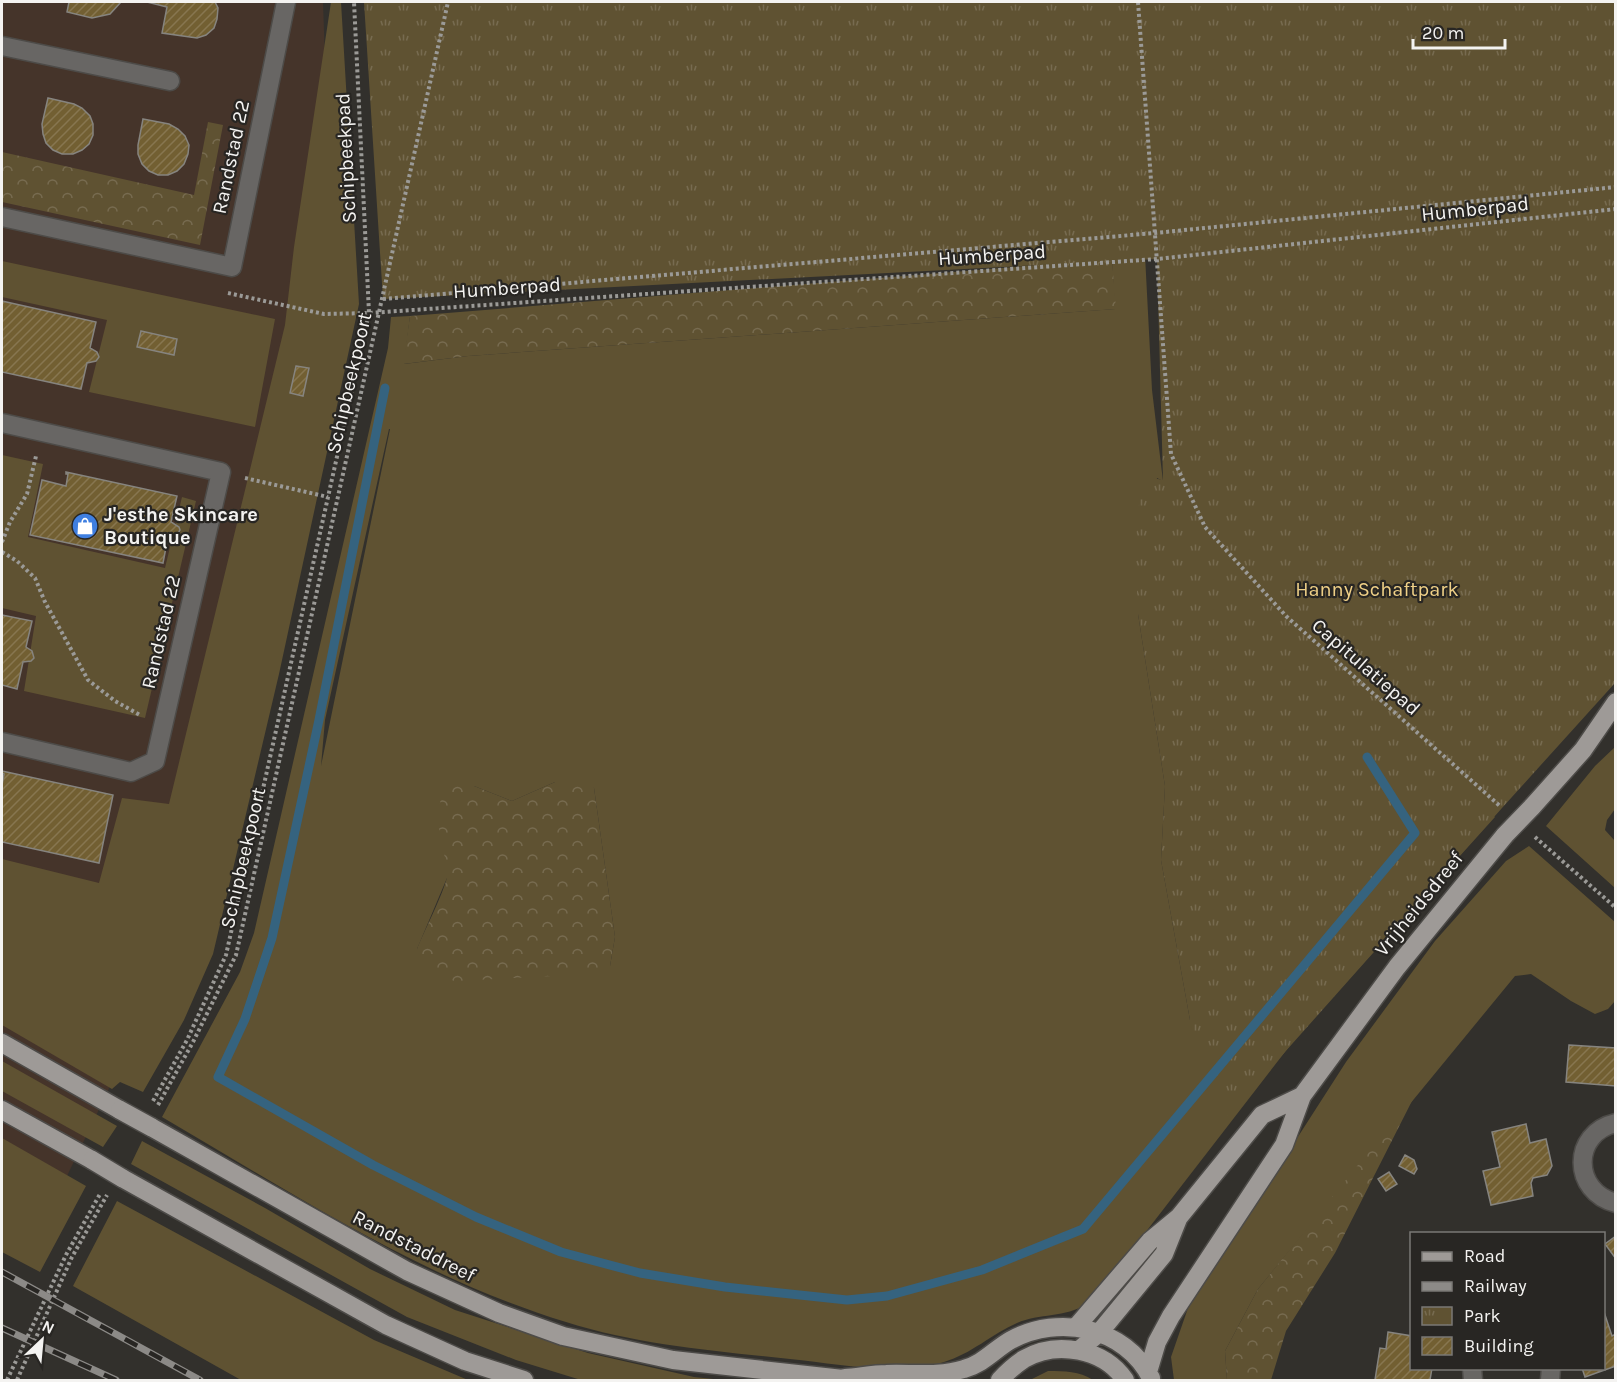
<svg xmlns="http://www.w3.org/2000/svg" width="1617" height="1382" font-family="Karla,sans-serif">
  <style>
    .commercial { fill: #45342a }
    .grass { fill: #5f5232; fill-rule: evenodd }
    .forest { fill: url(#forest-crowns) }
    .park { fill: url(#park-tufts) }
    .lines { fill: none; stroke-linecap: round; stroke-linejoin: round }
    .stream { stroke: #35637f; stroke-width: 9 }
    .building { fill: url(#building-hatch); stroke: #86847f; stroke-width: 1.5 }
    .minor-casing { stroke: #4d4b48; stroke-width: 21 }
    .major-casing { stroke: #4d4b48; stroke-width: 21 }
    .path { stroke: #9b9a97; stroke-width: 4; stroke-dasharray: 3 3; stroke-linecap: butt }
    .minor { stroke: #686664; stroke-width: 18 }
    .major { stroke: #9e9a97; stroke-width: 18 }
    .rail-casing { stroke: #8c8a87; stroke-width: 7 }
    .rail { stroke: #282623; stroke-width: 4.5; stroke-dasharray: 14; stroke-linecap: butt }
    .major-bridge-casing { stroke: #4d4b48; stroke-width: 21; stroke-linecap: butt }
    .major-bridge { stroke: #9e9a97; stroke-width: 18 }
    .labels { text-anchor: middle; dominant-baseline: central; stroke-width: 4.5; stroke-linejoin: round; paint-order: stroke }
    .street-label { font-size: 20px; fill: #f4f3f1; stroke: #282623 }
    .poi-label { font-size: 20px; font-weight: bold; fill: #f4f3f1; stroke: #282623; text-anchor: start }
    .park-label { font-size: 20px; fill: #efd087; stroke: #282623 }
  </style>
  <defs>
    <pattern id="forest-crowns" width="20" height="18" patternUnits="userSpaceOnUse" patternTransform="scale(1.5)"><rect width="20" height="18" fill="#5f5232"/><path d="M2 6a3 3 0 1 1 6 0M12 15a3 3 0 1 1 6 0" fill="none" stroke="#776b50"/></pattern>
    <pattern id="park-tufts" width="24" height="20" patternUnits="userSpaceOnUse" patternTransform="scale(1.5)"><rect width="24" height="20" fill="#5f5232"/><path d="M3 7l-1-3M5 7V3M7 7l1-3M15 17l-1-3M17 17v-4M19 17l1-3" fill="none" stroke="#776b50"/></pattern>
    <pattern id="building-hatch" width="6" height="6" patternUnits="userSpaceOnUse" patternTransform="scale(1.5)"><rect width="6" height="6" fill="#725f32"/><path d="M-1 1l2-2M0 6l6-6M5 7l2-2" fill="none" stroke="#877650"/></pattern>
  </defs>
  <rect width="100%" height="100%" fill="#32302c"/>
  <path class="commercial" d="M2 2H323L335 352 200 899 31 1251 2 1238Z"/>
  <path class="grass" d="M331 2H341L359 304 279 674 213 954 184 1020 143 1092 120 1082 112 1089 2 1025V859L99 883 122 798 169 804 285 325 294 247Z
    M1145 255 1152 390 1163 481 1157 478 1138 614 1165 786 1161 860 1190 1020 1430 760 1495 817 1295 1039 1111 1277C1103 1286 1096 1298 1086 1304 1066 1318 1039 1313 1017 1323 992 1334 971 1354 944 1362 900 1376 837 1364 790 1359 715 1351 639 1345 566 1322 421 1278 292 1193 162 1117L240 972 254 933 388 348 391 317 410 316 404 364 468 356 1115 309 1112 259ZM389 429H390L321 766 325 720ZM555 782 594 788 615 937 610 966 417 949 447 878 474 786 512 801Z
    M2 261 275 319 255 427 89 392 107 320 2 297Z
    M2 455 43 464 28 537 165 568 182 497 196 501 145 718 24 691 36 616 2 608Z
    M1615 747V809L1607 820 1605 830 1615 841V888L1546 826 1595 766Z
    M1529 846 1615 922V1001L1608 1009 1595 1014 1571 1001 1531 974 1515 976 1258 1289 1225 1351 1227 1380H1174L1171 1357 1188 1308 1346 1062 1435 941 1506 861Z
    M2 1061 117 1126 103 1147 2 1091Z
    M2 1138 86 1186 40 1272 2 1252Z
    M142 1141 265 1208 370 1269 455 1310 588 1353 694 1377 723 1380H581L516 1360 407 1317 131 1164Z
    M117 1201 374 1340 468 1380H241L73 1286Z
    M1048 1371C1065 1371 1079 1371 1093 1380H1030Z"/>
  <path class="forest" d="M208 122 223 125 200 245 2 202V152L194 195Z
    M1112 259 1116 309 468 356 403 364 410 316Z
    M585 778 594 788 615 937 610 966 592 974 454 981 431 970 417 949C422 936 447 886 447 876 446 842 427 818 448 785L474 786 512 801 555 782Z
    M1416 1093 1335 1253 1286 1331 1271 1380H1227L1225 1351 1258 1289Z"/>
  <path class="park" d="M364 2H1615V683L1502 808 1228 1116 1190 1020 1161 860 1165 786 1138 614 1135 549 1141 482 1148 477 1163 480 1157 259 383 299Z"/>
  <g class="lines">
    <path class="stream" d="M385 388 319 720 272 938 245 1019 218 1077 373 1165 476 1217 561 1252 640 1273 725 1287 847 1300 887 1296 982 1270 1083 1229 1415 833 1367 757"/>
  </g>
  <path class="building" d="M69 2H121L110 14 92 18 67 12Z
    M147 2H215L218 8 217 19 214 28 206 35 197 38 162 33 167 7Z
    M48 98 74 104 82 108 90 116 93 124V135L89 144 82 150 73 154H62L53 150 46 143 43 134 42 124Z
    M143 119 169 124 178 129 185 136 189 145 188 154 184 164 177 171 168 175H158L149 171 142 164 138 154V145Z
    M2 301 96 322 90 348 97 352 99 357 96 361 87 363 81 389 2 372Z
    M141 331 177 339 174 355 137 347Z
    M296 366 309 368 303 396 290 393Z
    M66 472 177 496 171 522 179 527 180 530 177 535 168 537 163 563 30 535 42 480 66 486 68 474H66Z
    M2 615 32 621 26 647 32 651 34 658 31 661 23 662 17 689 2 685Z
    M2 771 113 795 99 863 2 842V785L4 774 2 773Z
    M1569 1045 1616 1048V1086L1566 1082Z
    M1526 1124 1530 1143 1546 1139 1552 1166 1547 1175 1533 1178 1531 1183 1533 1196 1491 1205 1483 1171 1500 1167 1492 1132Z
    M1405 1155 1414 1160 1417 1169 1414 1174 1399 1166Z
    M1389 1172 1397 1184 1386 1191 1378 1179Z
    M1616 1236V1259L1605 1244Z
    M1604 1312 1612 1336 1616 1334V1366L1585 1377 1582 1368H1604Z
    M1388 1332 1412 1336V1368H1432L1430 1380H1375L1380 1348 1386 1349Z"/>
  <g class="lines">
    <defs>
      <path id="minor" d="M2 46 170 81
        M2 217 232 267 286 2
        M2 423 221 472 155 761 131 772 2 742
        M1616 1123C1571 1133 1572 1192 1616 1203
        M1472 1368 1473 1380
        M1550 1380 1551 1368"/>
      <path id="major" d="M1532 807 1583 750 1616 702
        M2 1043 120 1110
        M2 1110 92 1160
        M151 1127 407 1271 499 1313 563 1336 673 1360 852 1380
        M122 1178 386 1325 465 1361 524 1380
        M1076 1327 1150 1241 1179 1217 1262 1115 1302 1096
        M1079 1350 1099 1333 1164 1254 1178 1219
        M1148 1372 1157 1342 1171 1316 1284 1145 1302 1096 1397 967 1505 835
        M845 1378C859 1377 873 1374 886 1374 913 1373 938 1377 964 1369 983 1364 995 1349 1011 1340 1059 1314 1125 1327 1151 1378
        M1000 1380C1007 1372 1015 1365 1024 1359 1057 1340 1104 1349 1125 1380"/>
    </defs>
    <use href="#minor" class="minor-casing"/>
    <use href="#major" class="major-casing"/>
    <path class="path" d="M1138 2 1171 454 1205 527 1286 616 1500 806
      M228 293 324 314 369 313 1157 259 1616 209
      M383 299 1155 233 1616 187
      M245 478 328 497
      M2 542 10 522 27 494 36 456
      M2 552 17 561 35 578 45 602 88 680 115 701 140 715
      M1535 837 1616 908
      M153 1101 187 1040 226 955 369 313 354 2
      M158 1105 193 1042 236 955 448 2
      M7 1380 66 1255 100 1194
      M17 1380 72 1257 107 1195"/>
    <use href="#minor" class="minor"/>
    <use href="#major" class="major"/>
    <defs>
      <path id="rail" d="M2 1272 200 1380
        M2 1328 116 1380"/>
    </defs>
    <use href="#rail" class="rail-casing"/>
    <use href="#rail" class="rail"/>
    <defs>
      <path id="major-bridge" d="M1505 835 1532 807
        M120 1110 151 1127
        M92 1160 122 1178"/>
    </defs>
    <use href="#major-bridge" class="major-bridge-casing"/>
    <use href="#major-bridge" class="major-bridge"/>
  </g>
  <defs>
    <symbol id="shop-disc" viewBox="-11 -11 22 22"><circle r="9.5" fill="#3f7fe0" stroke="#282623"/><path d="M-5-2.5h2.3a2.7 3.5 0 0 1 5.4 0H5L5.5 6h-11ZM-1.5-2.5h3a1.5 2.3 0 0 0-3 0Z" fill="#fff"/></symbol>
  </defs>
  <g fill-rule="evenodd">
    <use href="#shop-disc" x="70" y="511" width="30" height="30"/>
  </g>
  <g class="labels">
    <g class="street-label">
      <text transform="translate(231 157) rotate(-78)">Randstad 22</text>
      <text transform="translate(346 158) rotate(-93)">Schipbeekpad</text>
      <text transform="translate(1475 209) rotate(-6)">Humberpad</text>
      <text transform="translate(992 255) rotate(-4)">Humberpad</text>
      <text transform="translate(507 288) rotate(-4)">Humberpad</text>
      <text transform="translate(349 383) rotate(-77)">Schipbeekpoort</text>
      <text transform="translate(161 632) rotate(-77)">Randstad 22</text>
      <text transform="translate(1366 667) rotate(41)">Capitulatiepad</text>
      <text transform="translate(243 858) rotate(-77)">Schipbeekpoort</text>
      <text transform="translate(1419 904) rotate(-51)">Vrijheidsdreef</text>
      <text transform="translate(414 1246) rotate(27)">Randstaddreef</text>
    </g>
    <g class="poi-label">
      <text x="104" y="514">J'esthe Skincare<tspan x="104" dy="23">Boutique</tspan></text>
    </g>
    <g class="park-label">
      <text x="1377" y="589">Hanny Schaftpark</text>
    </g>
  </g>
  <rect width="1617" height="1382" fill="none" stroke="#f4f3f1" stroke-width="6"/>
  <rect x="1410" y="1232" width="195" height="138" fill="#282623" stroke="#7a7875" stroke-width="1.5"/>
  <rect x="1422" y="1252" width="30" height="9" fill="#9e9a97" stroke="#7a7875" stroke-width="1.5"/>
  <text x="1464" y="1262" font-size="18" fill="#f4f3f1">Road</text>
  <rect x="1422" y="1282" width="30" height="9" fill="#8c8a87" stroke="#7a7875" stroke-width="1.5"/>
  <text x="1464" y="1292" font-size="18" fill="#f4f3f1">Railway</text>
  <rect x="1422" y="1307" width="30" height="18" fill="url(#park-tufts)" stroke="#7a7875" stroke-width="1.5"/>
  <text x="1464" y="1322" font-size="18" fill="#f4f3f1">Park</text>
  <rect x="1422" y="1337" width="30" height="18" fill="url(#building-hatch)" stroke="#7a7875" stroke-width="1.5"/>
  <text x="1464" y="1352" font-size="18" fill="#f4f3f1">Building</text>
  <g transform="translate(42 1340) rotate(26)" stroke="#282623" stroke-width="4.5" paint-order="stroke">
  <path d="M0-4.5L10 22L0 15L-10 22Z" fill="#f4f3f1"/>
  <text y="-9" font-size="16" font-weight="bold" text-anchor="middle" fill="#f4f3f1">N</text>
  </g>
  <path d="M1413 39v9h92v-9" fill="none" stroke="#f4f3f1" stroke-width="3"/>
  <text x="1422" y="39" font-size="18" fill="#f4f3f1" stroke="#282623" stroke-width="4.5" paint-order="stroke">20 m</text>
</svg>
